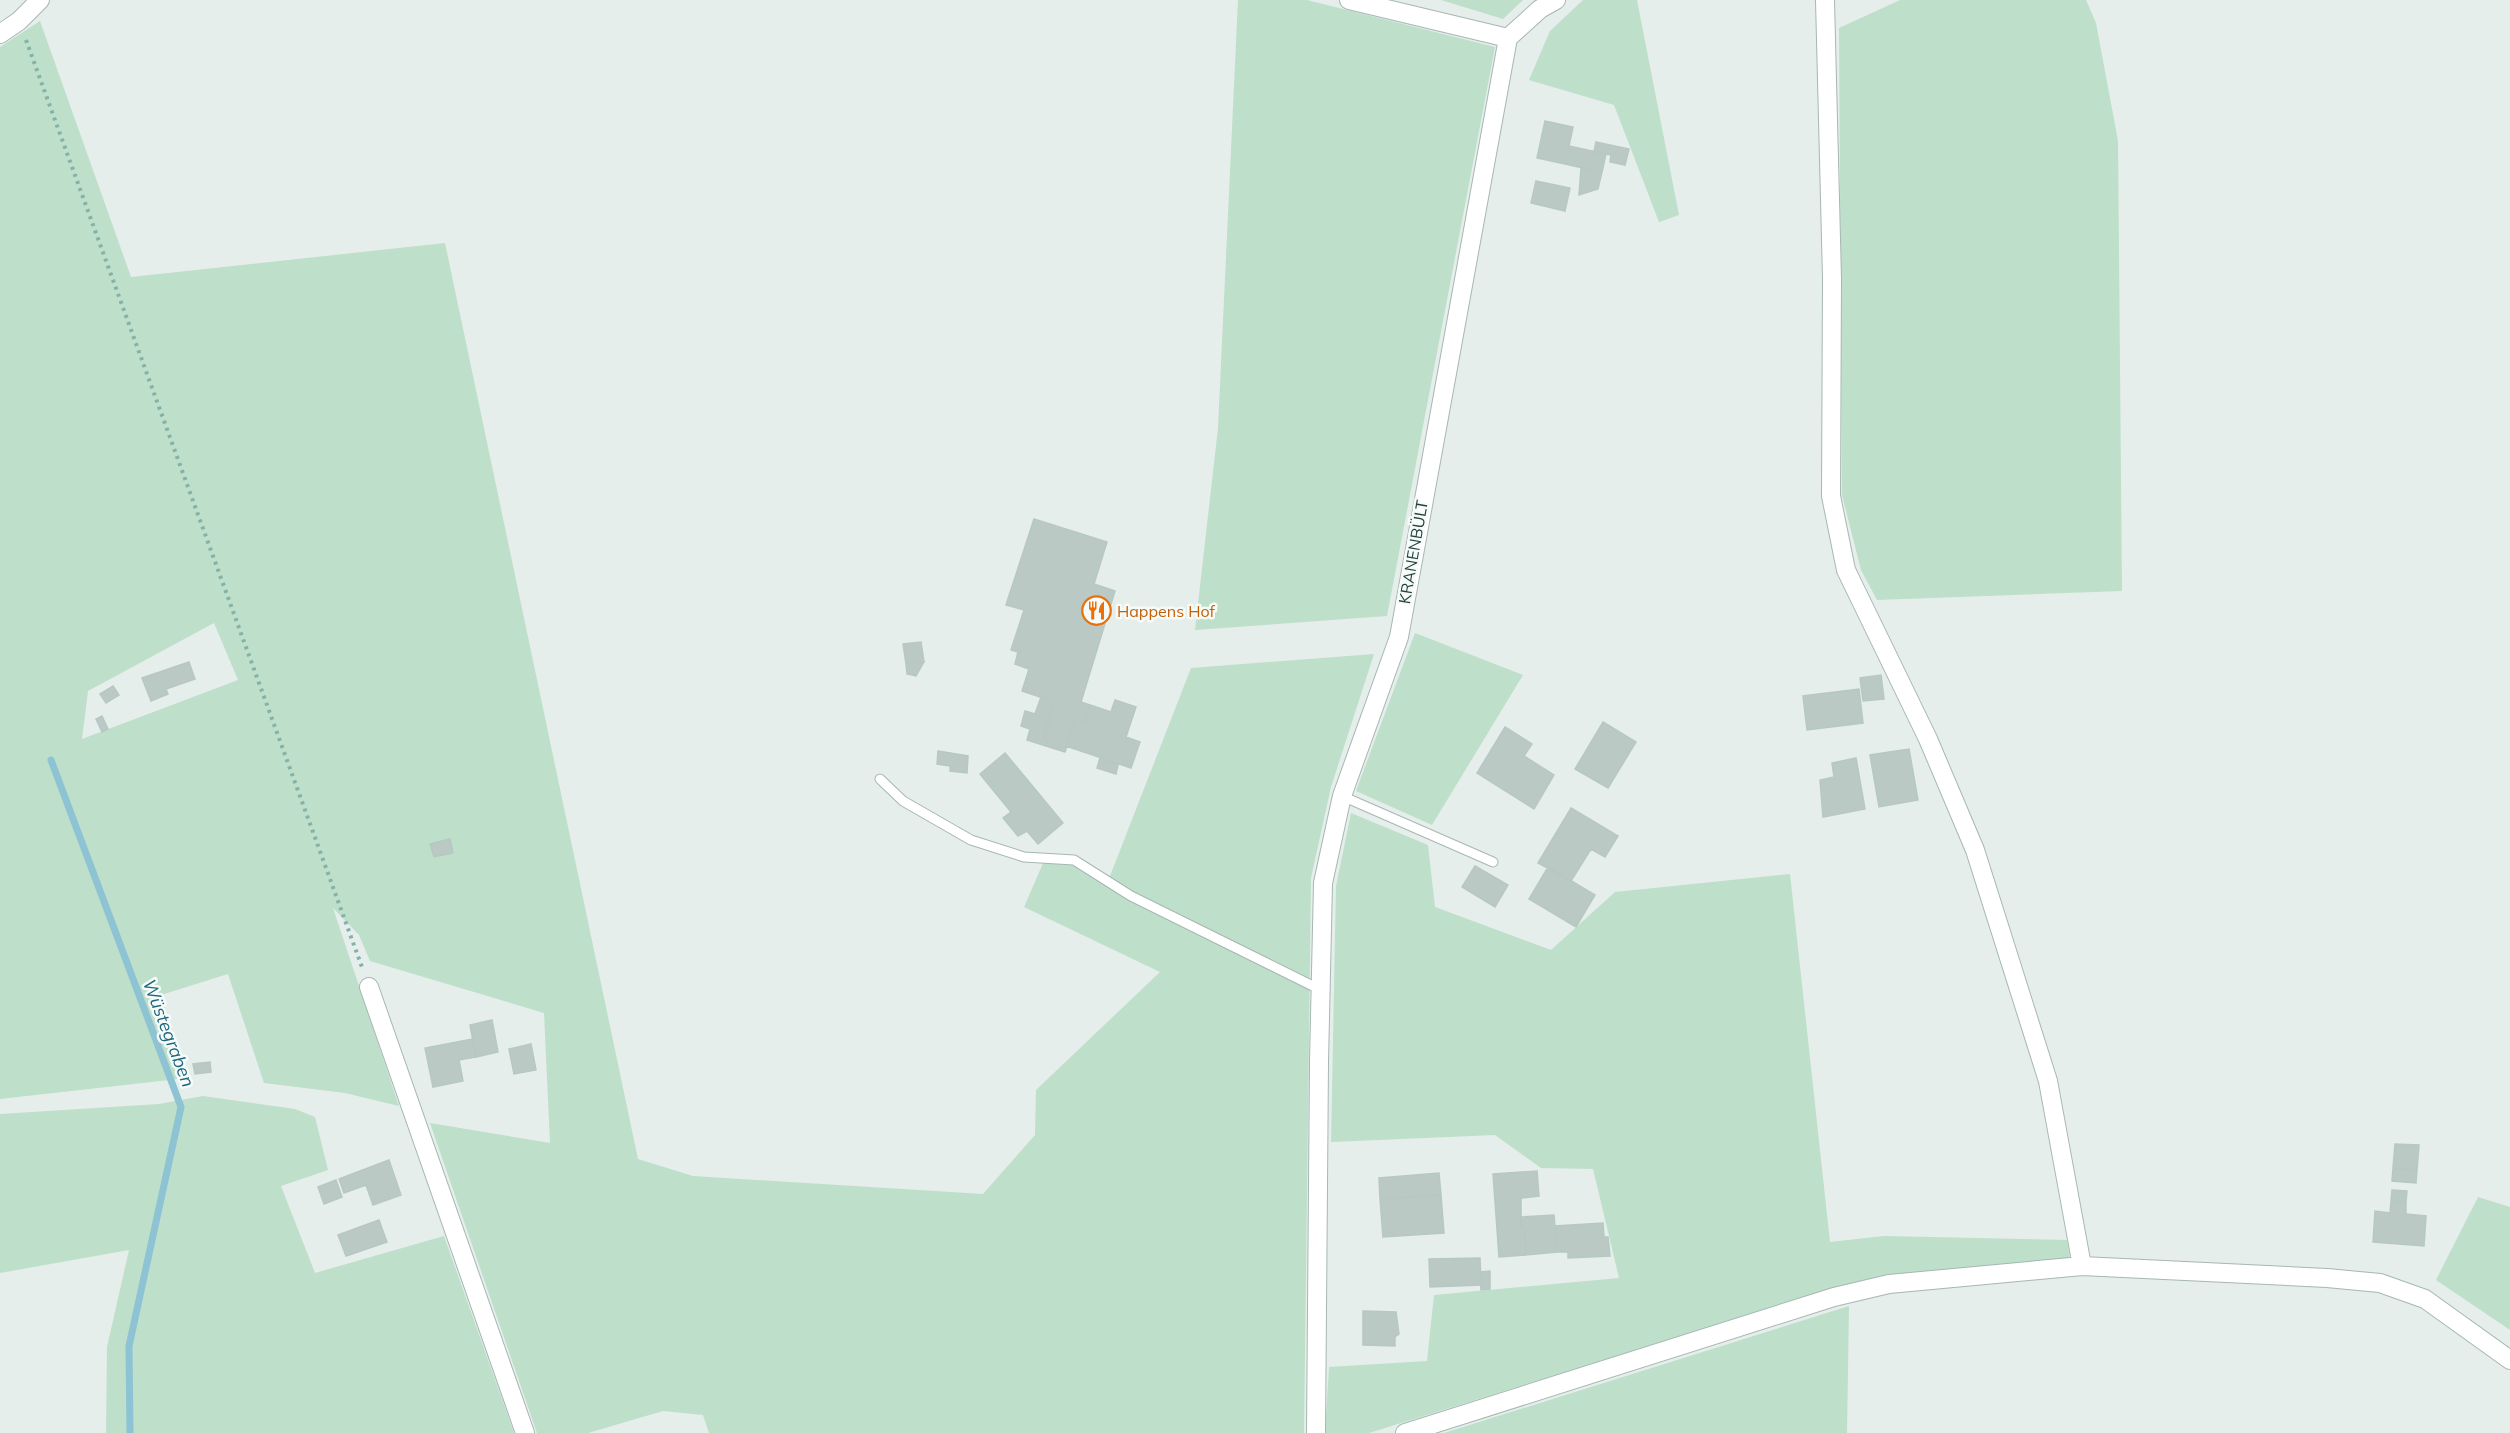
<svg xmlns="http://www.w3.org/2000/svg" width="2510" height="1433" font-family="Mulish,sans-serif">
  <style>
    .green { fill: #bedfca; fill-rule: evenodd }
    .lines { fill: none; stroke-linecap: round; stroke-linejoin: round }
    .stream { stroke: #8dc3d3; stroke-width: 7 }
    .building { fill: #bac9c4; stroke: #b7c8c3; stroke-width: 1.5 }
    .service-casing { stroke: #a7b7b3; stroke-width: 11 }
    .minor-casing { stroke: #a7b7b3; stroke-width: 20 }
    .path { stroke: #85b2a7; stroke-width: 4; stroke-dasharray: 3 4.5; stroke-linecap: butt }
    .service { stroke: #fff; stroke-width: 9 }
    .minor { stroke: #fff; stroke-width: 18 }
    .labels { text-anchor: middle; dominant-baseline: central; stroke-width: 5; stroke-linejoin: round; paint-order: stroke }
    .street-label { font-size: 16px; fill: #24413b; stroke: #f6fbf9 }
    .food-label { font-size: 16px; fill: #c56008; stroke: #f6fbf9; text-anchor: start }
    .water-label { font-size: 18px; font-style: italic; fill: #1c677e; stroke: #f6fbf9 }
  </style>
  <rect width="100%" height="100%" fill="#e5eeeb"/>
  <path class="green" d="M1238 0H1307L1495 47 1387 616 1195 630 1218 428Z
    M1441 0H1523L1503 19Z
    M1583 0H1637L1679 215 1659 222 1614 105 1529 80 1550 31Z
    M1900 0H2086L2096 23 2118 141 2122 591 1877 600 1861 570 1842 495 1839 28Z
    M40 21 131 277 445 243 638 1159 693 1176 983 1194 1035 1135 1036 1090 1160 972 1024 907 1047 854 1110 876 1191 668 1374 654 1331 787 1311 878 1304 1433H709L703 1415 663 1411 588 1433H537L430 1123 550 1143 544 1013 370 961 359 935 333 908 399 1106 345 1093 264 1083 228 974 161 995 187 1078 0 1099V47ZM214 623 238 680 82 739 88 691Z
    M1415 633 1523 675 1432 825 1356 791Z
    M1351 813 1428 845 1435 907 1551 950 1615 892 1790 874 1830 1242 1884 1236 2067 1240 2070 1258 1896 1275 1694 1332 1369 1433H1325L1329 1367 1427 1361 1434 1295 1619 1278 1593 1169 1541 1168 1495 1135 1331 1142 1336 886Z
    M203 1096 295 1109 315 1117 328 1170 281 1186 315 1273 444 1236 514 1433H106L107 1347 129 1250 0 1273V1114L159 1104Z
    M2478 1197 2510 1207V1330L2436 1280Z
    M1849 1306 1847 1433H1444Z"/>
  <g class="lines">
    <path class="stream" d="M51 760 181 1107 129 1346 130 1433"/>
  </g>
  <path class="building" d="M1545 121 1573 127 1569 146 1606 154 1602 172 1537 158Z
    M1596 142 1629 149 1625 165 1610 162 1611 155 1594 152Z
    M1581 168 1602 172 1598 189 1579 195Z
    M1536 181 1570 188 1565 211 1531 203Z
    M1034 519 1107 542 1094 584 1115 591 1081 702 1090 705 1084 722 1075 719 1065 752 1046 746 1048 741 1043 739 1055 702 1022 691 1029 669 1015 664 1018 652 1011 650 1024 610 1006 605Z
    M921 642 924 662 906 664 903 644Z
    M189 662 195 679 166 689 168 694 151 701 142 678Z
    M924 662 916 676 907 674 906 664Z
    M1881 675 1884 699 1863 701 1860 678Z
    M113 686 119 695 106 703 100 694Z
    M1859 689 1863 723 1807 730 1803 696Z
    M1041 697 1055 702 1043 739 1048 741 1046 746 1027 740 1030 729 1021 726 1025 711 1035 714Z
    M1115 700 1136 707 1126 737 1140 742 1131 768 1066 746 1075 719 1084 722 1090 705 1111 712Z
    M102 716 108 729 102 732 96 719Z
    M1603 722 1636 742 1608 788 1575 769Z
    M1505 727 1532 744 1524 756 1554 775 1534 809 1477 773Z
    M1909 749 1918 800 1879 807 1870 755Z
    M938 751 968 756 967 773 950 771V766L937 764Z
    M1005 753 1063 823 1038 844 1027 831 1018 836 1003 818 1011 812 980 774Z
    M1100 758 1118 765 1116 774 1097 768Z
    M1856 758 1865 809 1823 817 1820 780 1834 777 1832 763Z
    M1571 808 1618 836 1605 857 1591 849 1571 881 1538 863Z
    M450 839 453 853 434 857 430 844Z
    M1475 866 1508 885 1495 907 1462 887Z
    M1548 867 1595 895 1576 927 1529 899Z
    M492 1020 498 1052 476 1057 470 1025Z
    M472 1039 476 1057 459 1060 463 1081 433 1087 425 1048Z
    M531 1044 536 1070 514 1074 509 1049Z
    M210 1062 211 1072 195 1074 193 1064Z
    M2395 1144 2419 1145 2417 1170 2393 1168Z
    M389 1160 401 1195 373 1205 366 1185 344 1193 339 1179Z
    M2393 1168 2417 1170 2416 1183 2392 1181Z
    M1537 1171 1539 1196 1521 1198V1228H1525L1526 1255 1499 1257 1493 1174Z
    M1439 1173 1441 1195 1380 1199 1379 1178Z
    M336 1180 342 1197 324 1204 318 1187Z
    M2392 1190 2407 1191 2406 1202 2391 1201Z
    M1441 1195 1444 1233 1383 1237 1380 1199Z
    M2391 1201 2406 1202V1214L2426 1216 2424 1246 2373 1242 2375 1211 2390 1213Z
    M1554 1215 1557 1252 1526 1255 1525 1228H1521V1217Z
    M379 1220 387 1242 346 1256 338 1235Z
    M1603 1223 1604 1237H1608L1610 1256 1568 1258V1252H1557L1555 1226Z
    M1480 1258 1481 1285 1430 1287 1429 1259Z
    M1490 1271V1289L1481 1290 1480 1272Z
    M1363 1311 1396 1312 1399 1334 1395 1337V1346L1363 1345Z"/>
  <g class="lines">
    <defs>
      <path id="service" d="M880 779 903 801 971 840 1024 857 1074 860 1131 896 1321 990
        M1342 796 1493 862"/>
      <path id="minor" d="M1349 0 1508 38
        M1825 0 1832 279 1831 496 1846 570 1928 739 1975 850 2048 1081 2082 1266
        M0 34 19 21 40 0
        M369 987 525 1433
        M1316 1433 1319 1062 1323 883 1342 796 1399 637 1508 38 1540 9 1556 0
        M1405 1433 1834 1297 1889 1284 2082 1266 2327 1278 2380 1283 2425 1299 2510 1360"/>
    </defs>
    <use href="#service" class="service-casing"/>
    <use href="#minor" class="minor-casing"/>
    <path class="path" d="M26 40 363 970"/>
    <use href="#service" class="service"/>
    <use href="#minor" class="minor"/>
  </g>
  <defs>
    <symbol id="restaurant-ring" viewBox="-11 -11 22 22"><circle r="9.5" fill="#f6fbf9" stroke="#e8710a" stroke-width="1.5"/><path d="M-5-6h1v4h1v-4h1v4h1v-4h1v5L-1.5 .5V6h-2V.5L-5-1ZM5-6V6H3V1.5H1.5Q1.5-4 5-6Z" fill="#e8710a"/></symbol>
  </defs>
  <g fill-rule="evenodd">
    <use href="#restaurant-ring" x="1080" y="594" width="33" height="33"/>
  </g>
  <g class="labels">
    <g class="street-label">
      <text transform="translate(1413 552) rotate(-80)">KRANENBÜLT</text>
    </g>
    <g class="food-label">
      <text x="1117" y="611">Happens Hof</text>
    </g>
    <g class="water-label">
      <text transform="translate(169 1033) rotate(69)">Wüstegraben</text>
    </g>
  </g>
</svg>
